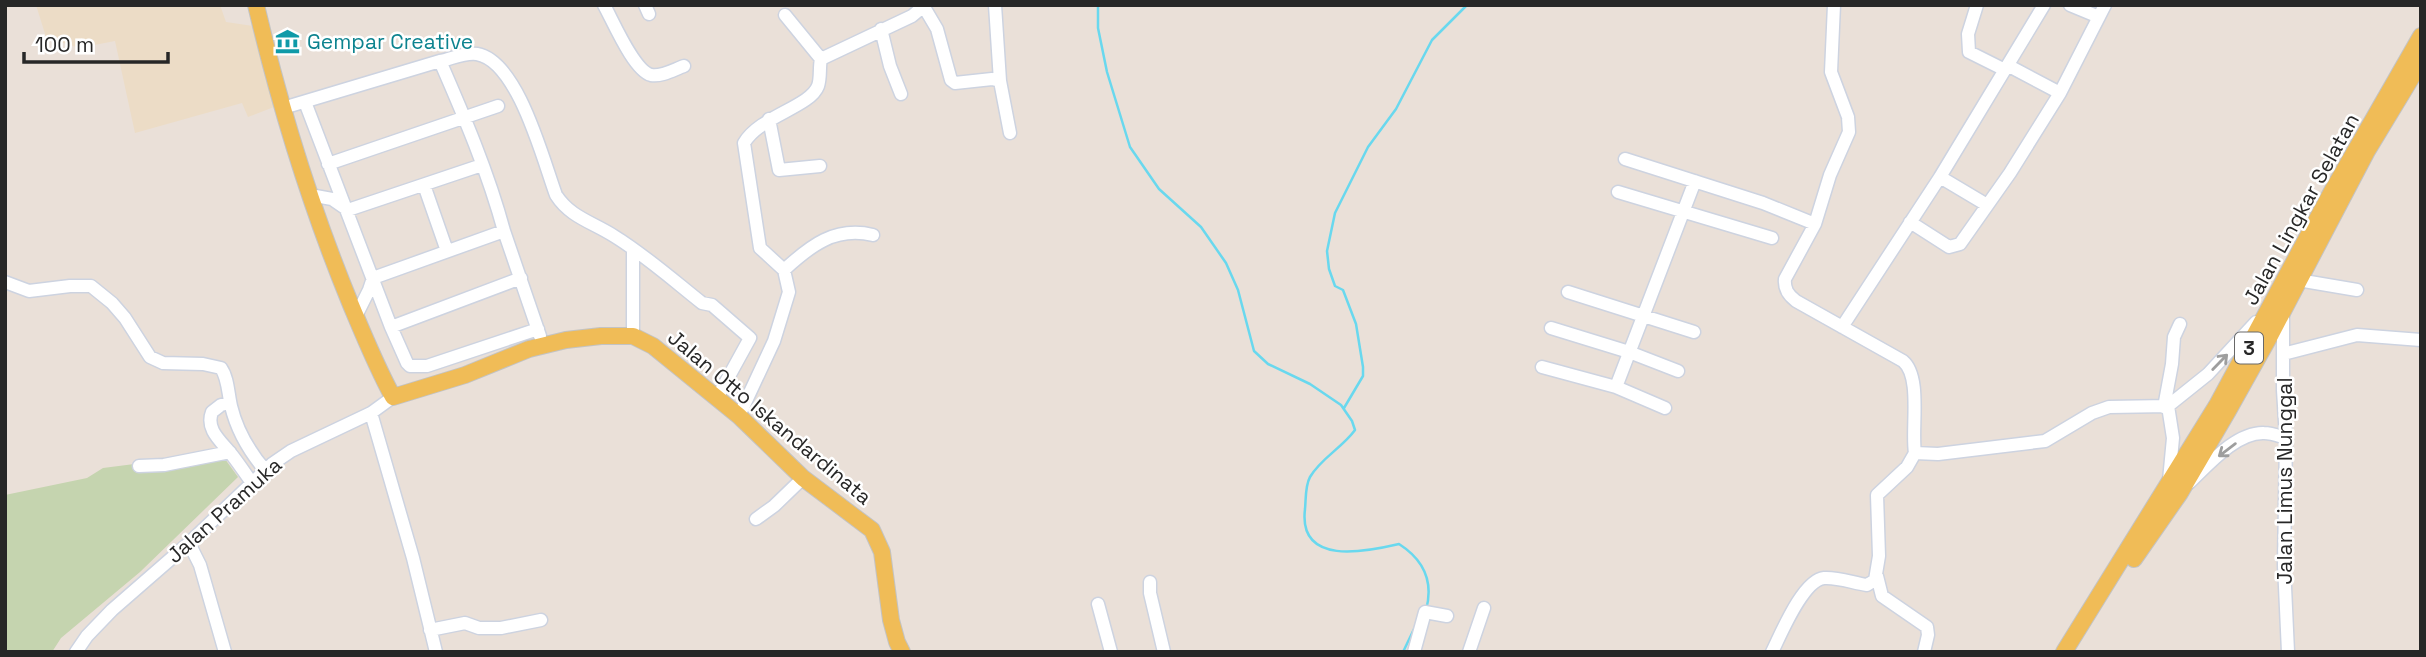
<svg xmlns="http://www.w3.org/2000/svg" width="2426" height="657" font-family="'Space Grotesk',sans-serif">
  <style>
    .education { fill: #ecdcc6 }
    .cemetery { fill: #c5d4af }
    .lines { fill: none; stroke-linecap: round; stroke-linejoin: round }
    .stream { stroke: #69d8ee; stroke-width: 2.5 }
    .minor-casing { stroke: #cdd3e0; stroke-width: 15 }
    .major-casing { stroke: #c3c3c3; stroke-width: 18 }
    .minor { stroke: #fff; stroke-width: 12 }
    .major { stroke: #f0bc57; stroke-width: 16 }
    .oneway { stroke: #9e9e9e }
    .labels { text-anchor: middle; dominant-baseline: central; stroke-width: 5; stroke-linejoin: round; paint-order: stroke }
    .shield { fill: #fff; stroke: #686868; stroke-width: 2 }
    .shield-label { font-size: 19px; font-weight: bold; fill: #272727 }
    .culture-label { font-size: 21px; fill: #0d838f; stroke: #fff; text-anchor: start }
    .street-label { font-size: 21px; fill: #272727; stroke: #fff }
  </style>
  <rect width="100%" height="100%" fill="#eae0d8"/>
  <path class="education" d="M36 5H220L226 22 259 27 279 105 248 117 242 103 135 133 115 41 79 48 46 37Z"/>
  <path class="cemetery" d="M217 448 238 477 140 572 61 638 52 652H5V495L87 478 103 468 150 462Z"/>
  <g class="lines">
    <path class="stream" d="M1098 5V28L1107 72 1130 147 1159 189 1201 227 1226 263 1238 290 1254 351 1268 364 1310 384 1341 405 1352 421 1355 430C1342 448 1321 458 1310 477 1305 486 1306 499 1305 509 1298 566 1365 552 1399 544 1424 560 1434 581 1426 610
      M1344 408 1363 376V367L1356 324 1343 290 1335 286 1329 269 1327 251 1335 213 1368 147 1396 109 1432 40 1467 5
      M1403 652 1415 627"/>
    <defs>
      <path id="minor" d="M604 5C613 21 634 71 651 75 662 77 675 69 684 66
        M645 5 649 14
        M995 5 1000 81 1010 133
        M1834 5 1831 72 1848 117 1849 132 1830 175 1815 224 1785 279C1784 289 1788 295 1796 301L1903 361C1922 377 1911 429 1915 453L1938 454 2045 441 2092 413 2109 407 2168 406
        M1977 5 1968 34 1969 52 2005 70
        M2070 5 2099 17
        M924 7 937 29 951 80 955 83 992 79 1000 81
        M785 15 821 59
        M881 29 890 66 901 94
        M440 61C451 59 465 52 477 54 518 61 543 160 556 195 570 217 592 222 614 236 645 255 673 280 702 303L712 305 750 338 717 398
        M2009 66 2060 93
        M305 102 391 327 407 363 410 366H427L538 329
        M283 108 440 61C464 116 488 172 504 231L373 278
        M769 119 779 170 820 166
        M1625 159 1763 203 1815 224
        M328 164 498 106
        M1940 177 1987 205
        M424 185 447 251
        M1618 192 1772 238
        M310 195 332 199 348 210 482 165
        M1910 222 1949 247 1960 244 2010 173 2060 93 2105 5
        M504 231 540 336
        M633 250V336
        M784 270C810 246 835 226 873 235
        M2298 280 2357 290
        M5 282 29 291 70 286H91L112 303 125 318 150 357 163 363 203 364 221 368C228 378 228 393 231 406 237 431 248 450 265 470
        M1568 292 1694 332
        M2283 313V390L2286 438 2284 565 2288 652
        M356 316 369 290 373 278
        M391 327 521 278
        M1842 327 1940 177 2044 5
        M1551 328 1629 352 1678 371
        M2283 354 2357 335 2421 340
        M1542 367 1616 387 1695 181
        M1616 387 1665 408
        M230 403 221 405 212 412C205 430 222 442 232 455 239 464 245 473 252 483
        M2168 406 2208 374 2256 322
        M2168 406 2173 438 2169 480
        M2164 407 2172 364 2174 337 2180 324
        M371 413 413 558 436 652
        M739 416 774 341 789 292 784 270 760 248 744 143C760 116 810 107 818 86 821 78 819 67 821 59L912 16 925 5
        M139 466 164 465 230 452
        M2189 483C2208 465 2236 432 2264 433 2272 433 2279 436 2286 438
        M756 519 774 506 803 478
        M189 543 200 565 225 652
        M1877 576 1882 596 1927 627 1928 635 1924 652
        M1150 582V593L1164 652
        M1098 604 1111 652
        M430 630 465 623 479 628H501L541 620
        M76 652 87 636 112 610 189 543 272 464 291 451 371 413 393 397
        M1414 652 1425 612 1447 616
        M1469 652 1484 608
        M1772 652C1781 634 1803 580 1824 578 1838 577 1853 583 1867 585L1875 580 1879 556 1877 495 1907 467 1915 453"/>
      <path id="major" d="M256 5C280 107 311 208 351 305 364 336 377 368 393 397L465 375 529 349 566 340 601 336H633L653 346 739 416 803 478 872 530 882 552 891 620 897 642 902 652
        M2134 559 2180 493 2228 411 2271 334 2367 151 2421 62
        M2064 652 2217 405 2331 193 2421 36"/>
    </defs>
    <use href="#minor" class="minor-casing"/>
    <use href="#major" class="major-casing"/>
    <use href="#minor" class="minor"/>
    <use href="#major" class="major"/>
  </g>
  <defs><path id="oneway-shaft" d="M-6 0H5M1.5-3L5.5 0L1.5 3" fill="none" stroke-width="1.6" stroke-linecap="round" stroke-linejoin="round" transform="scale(1.75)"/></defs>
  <g class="oneway">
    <use href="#oneway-shaft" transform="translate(2220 362) rotate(-46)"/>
    <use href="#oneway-shaft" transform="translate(2227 450) rotate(143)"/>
  </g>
  <defs>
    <symbol id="museum-bare" viewBox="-9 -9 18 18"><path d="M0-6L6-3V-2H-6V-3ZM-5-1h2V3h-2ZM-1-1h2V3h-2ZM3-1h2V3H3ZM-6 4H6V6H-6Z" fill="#0f9aa8" stroke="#fff" stroke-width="2.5" paint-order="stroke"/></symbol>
  </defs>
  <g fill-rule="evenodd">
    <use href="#museum-bare" x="270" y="24" width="35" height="35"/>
  </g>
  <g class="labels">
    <rect class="shield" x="2235" y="332.5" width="28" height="31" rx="5"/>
    <g class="shield-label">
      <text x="2249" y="348">3</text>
    </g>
    <g class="culture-label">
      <text x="307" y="41">Gempar Creative</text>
    </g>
    <g class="street-label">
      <text transform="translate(2301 209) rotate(-61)">Jalan Lingkar Selatan</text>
      <text transform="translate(770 417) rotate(40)">Jalan Otto Iskandardinata</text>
      <text transform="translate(2284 481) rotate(-90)">Jalan Limus Nunggal</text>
      <text transform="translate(224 510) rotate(-42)">Jalan Pramuka</text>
    </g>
  </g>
  <rect width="2426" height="657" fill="none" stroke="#272727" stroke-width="14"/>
  <path d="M24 52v10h144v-10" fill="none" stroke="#272727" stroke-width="3.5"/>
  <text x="35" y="52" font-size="21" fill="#272727" stroke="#ffffff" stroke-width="5" paint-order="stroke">100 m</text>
</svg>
